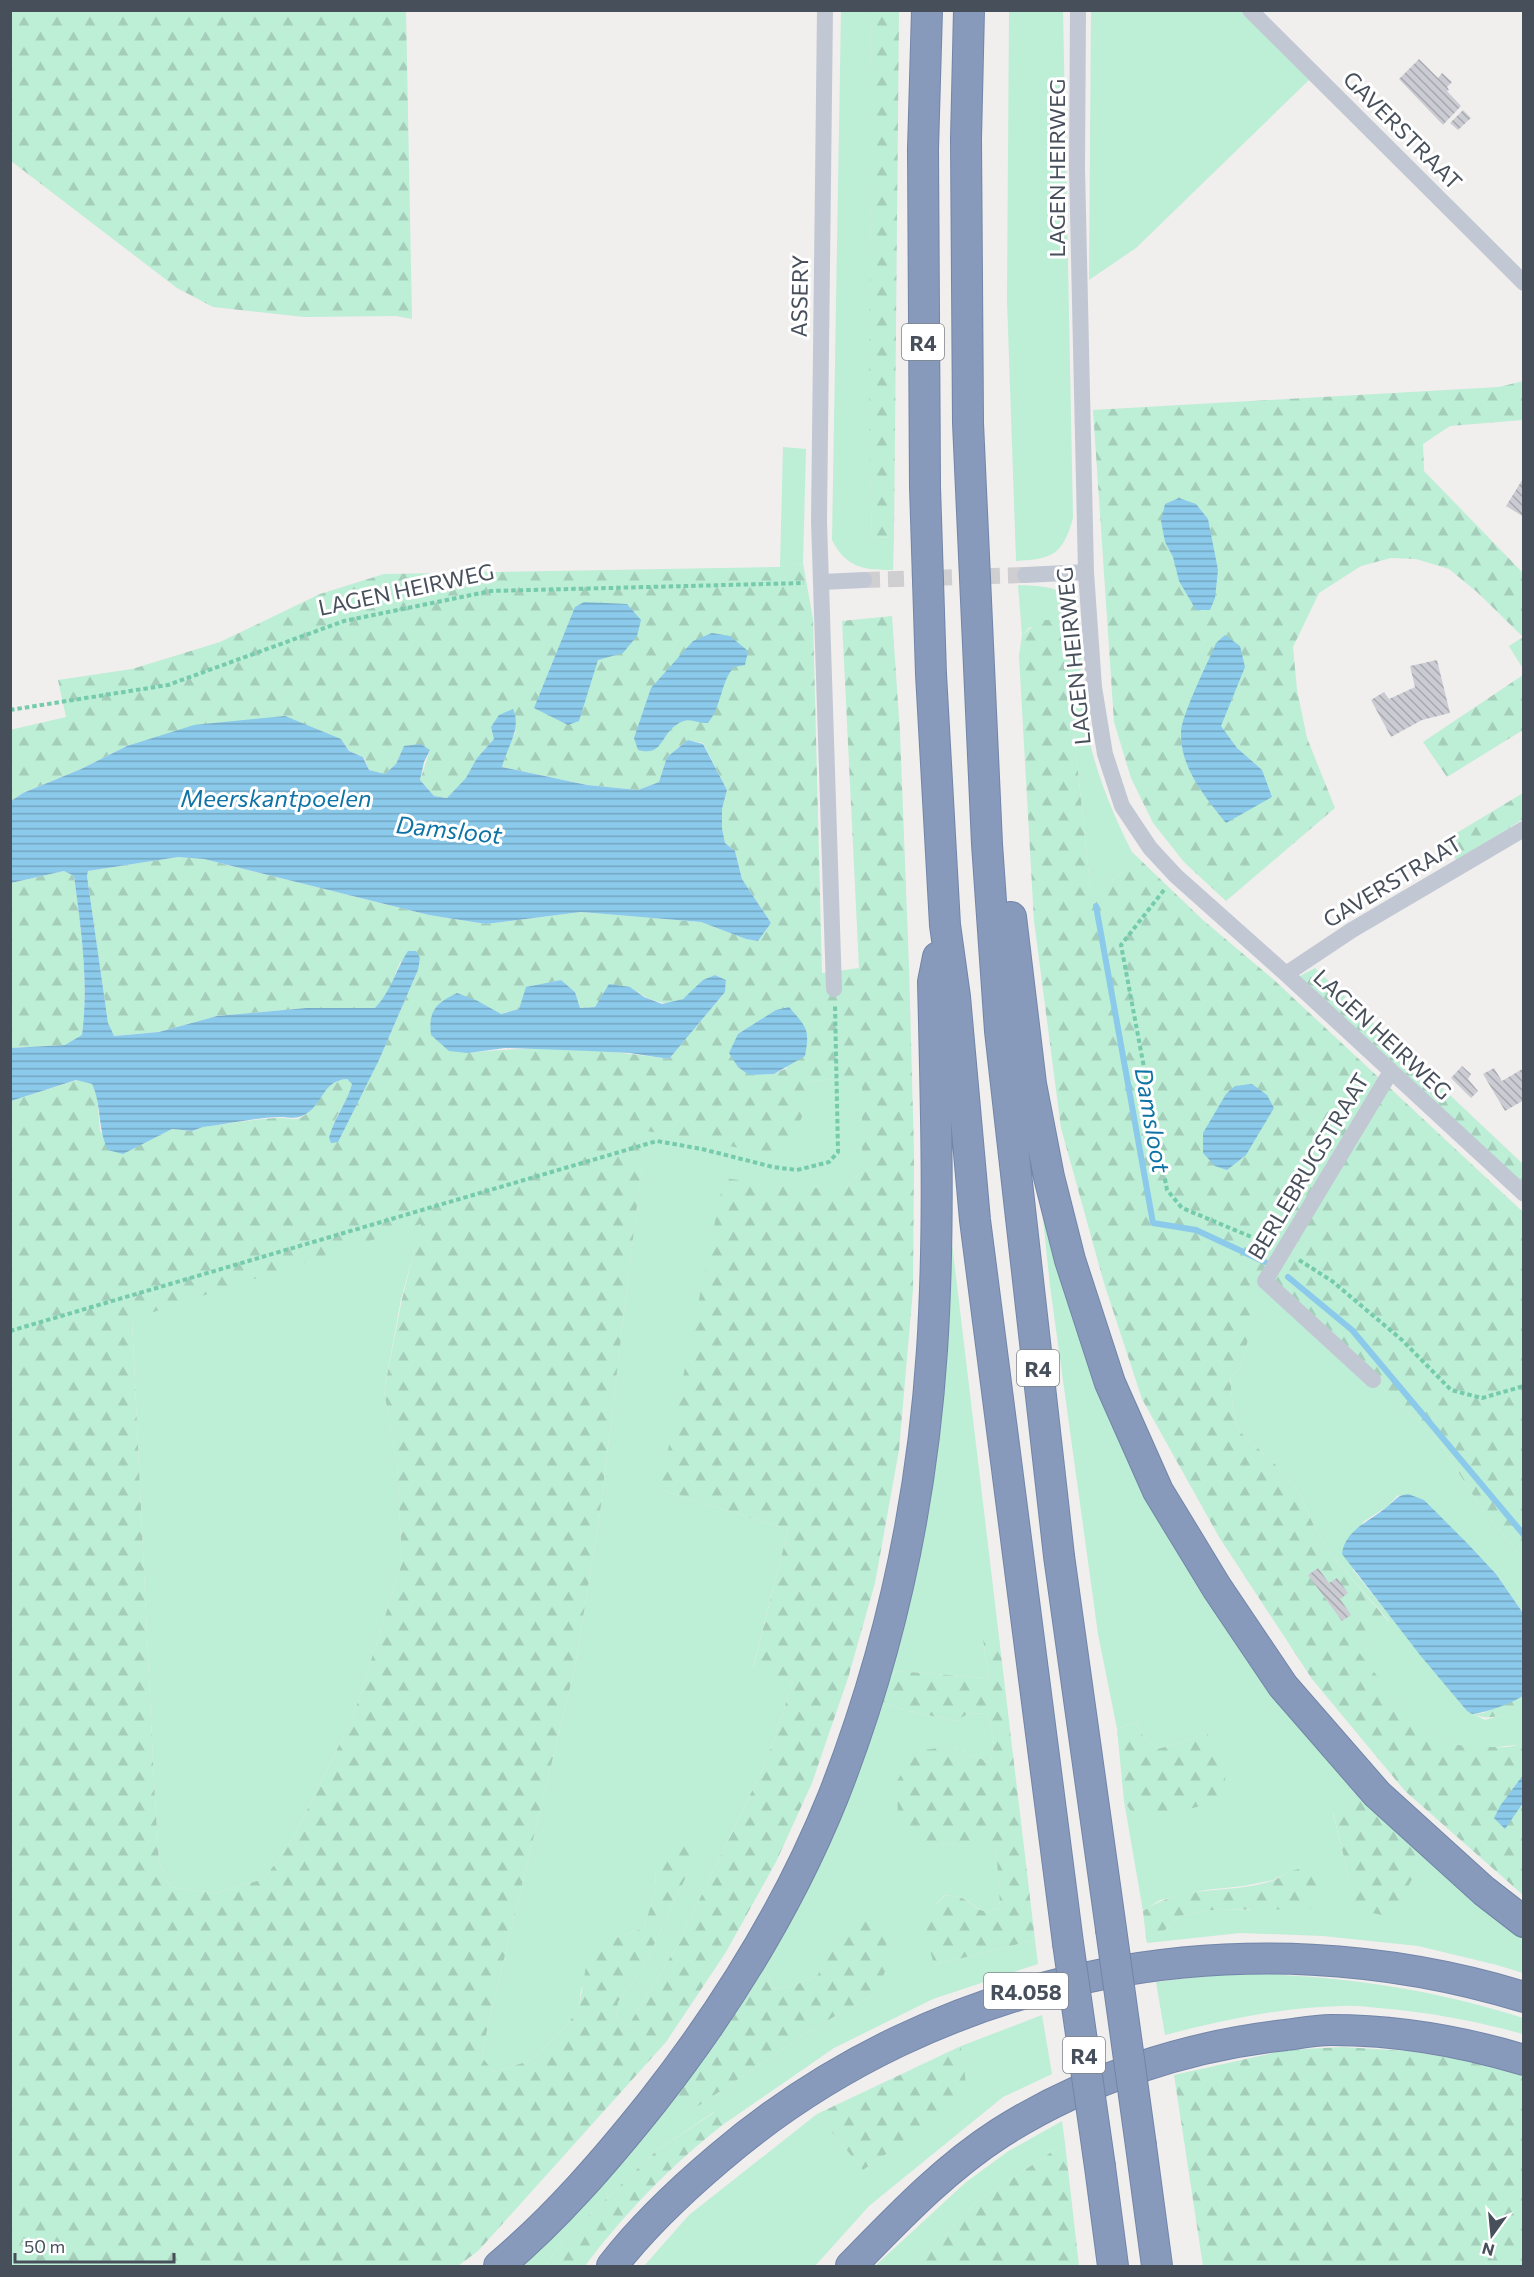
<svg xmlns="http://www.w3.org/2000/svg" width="1534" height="2277" font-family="Commissioner,sans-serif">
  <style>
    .green { fill: #bdeed6 }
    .forest { fill: url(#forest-firs); fill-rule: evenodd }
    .water { fill: url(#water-rules) }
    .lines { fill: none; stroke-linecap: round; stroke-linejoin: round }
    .stream { stroke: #8bcaea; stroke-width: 6 }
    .building { fill: url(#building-back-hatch) }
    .street-tunnel { stroke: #cfced1; stroke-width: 16; stroke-dasharray: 16 8; stroke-linecap: butt }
    .highway-casing { stroke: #7285a8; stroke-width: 32 }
    .path { stroke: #76cbac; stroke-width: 4; stroke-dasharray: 4.5 3; stroke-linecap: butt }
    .street { stroke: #c2c8d3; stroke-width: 16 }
    .highway { stroke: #879abc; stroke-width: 30 }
    .highway-bridge-casing { stroke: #7285a8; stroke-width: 32; stroke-linecap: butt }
    .highway-bridge { stroke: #879abc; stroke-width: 30 }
    .labels { text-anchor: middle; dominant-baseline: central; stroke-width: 6; stroke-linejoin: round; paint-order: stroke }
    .shield { fill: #fff; stroke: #7e848c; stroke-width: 1.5 }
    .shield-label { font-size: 21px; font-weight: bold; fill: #474f5b }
    .street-label { font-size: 22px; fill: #474f5b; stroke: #fff }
    .water-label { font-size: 24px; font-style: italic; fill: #0f73a6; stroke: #fff }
  </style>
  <defs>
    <pattern id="forest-firs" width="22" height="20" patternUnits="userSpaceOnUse" patternTransform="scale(1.5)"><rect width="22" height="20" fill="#bdeed6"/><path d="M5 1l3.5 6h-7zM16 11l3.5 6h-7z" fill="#a4ceba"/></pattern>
    <pattern id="water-rules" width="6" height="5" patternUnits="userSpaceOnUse" patternTransform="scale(1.5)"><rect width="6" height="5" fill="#8bcaea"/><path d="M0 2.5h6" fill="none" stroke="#73a6c1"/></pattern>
    <pattern id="building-back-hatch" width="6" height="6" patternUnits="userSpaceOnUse" patternTransform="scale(1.5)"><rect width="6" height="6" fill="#cbccd3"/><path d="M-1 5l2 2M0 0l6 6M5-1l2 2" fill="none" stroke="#a7a8ae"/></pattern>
  </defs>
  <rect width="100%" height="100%" fill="#f1eeee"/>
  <path class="green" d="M841 11H870C874 186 866 362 872 538L894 537 893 570C864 570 846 568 832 540Z
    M1009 11H1063L1073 518C1063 555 1052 559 1016 561L1007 300Z
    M1091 11H1242L1309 80 1136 248 1089 280Z
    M783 447 806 449 803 563 780 567Z
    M1018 585C1037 586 1062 585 1073 603 1084 623 1079 683 1083 709 1091 760 1109 807 1132 852L1119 875 1106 886H1090L1071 704 1067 634 1030 627 1022 635Z
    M843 1078H862V1171L845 1188H796L660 1489 788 1530 753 1668 793 1682 766 1762 676 1948 628 2026 616 2019 618 2002 644 1966 685 1879 693 1851 655 1871 656 1888 644 1928 615 1938 581 1989 579 2008 565 2028 529 2061 494 2072 482 2057 488 2025 575 1667 600 1513 646 1130 698 1139 802 1117 806 1082Z
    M1040 1190 1187 1566 1238 1647 1357 1793 1333 1813 1349 1878V1908L1425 1856 1523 1936V1973L1497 1965 1418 1946 1323 1936 1240 1933 1147 1943 1146 1938 1165 1930 1180 1916 1210 1910H1250L1288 1872 1273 1880 1243 1886 1205 1890 1160 1900 1143 1911 1124 1801 1132 1813 1206 1732 1185 1742 1157 1749 1143 1736 1136 1722 1117 1729 1098 1634 1050 1286Z
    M949 1218 999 1637 983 1641 989 1678 896 1671 889 1678Z
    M422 1223 401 1299 384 1391 397 1461 402 1563 353 1717 294 1837 264 1879 215 1893 170 1887 159 1861 154 1782 132 1318Z
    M1260 1272 1438 1440 1478 1503 1523 1560V1613L1496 1574 1449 1526 1398 1495 1388 1506 1363 1522 1353 1570 1467 1711 1485 1720 1516 1710H1523V1741L1521 1744C1499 1748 1464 1750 1444 1740 1412 1724 1379 1679 1357 1651L1373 1640 1389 1621 1332 1556 1314 1526 1299 1492 1275 1464 1239 1431 1233 1408 1230 1376 1239 1370 1246 1349Z
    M882 1701 900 1709 956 1721 969 1713 987 1714 994 1738 991 1763 950 1746 931 1844 996 1845 1000 1907C978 1918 978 1904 960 1897 956 1896 950 1896 945 1895L937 1903 934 1965 1035 1940 1038 1964 933 1999 834 2048 724 2124 714 2112 655 2152 565 2238 545 2266H514L668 2102 691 2111 812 2029 875 1994 834 1950 817 1976 792 1986 773 1989 764 1967 821 1852Z
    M1230 1973C1333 1975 1425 1987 1523 2018V2034C1475 2021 1429 2012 1379 2008 1367 2007 1354 2005 1342 2006 1282 2007 1223 2020 1165 2035L1156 1982Z
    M1042 2015 1052 2074 1003 2097 869 2206 815 2266H644L689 2215 817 2114 863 2170 967 2098 961 2046Z
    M1062 2121 1065 2143 977 2202 914 2266H875L965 2183 1007 2152Z"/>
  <path class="forest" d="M10 11H406L412 319 396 316 304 317 213 307 177 288 11 161Z
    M870 11H899L894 537 872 538C865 362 874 186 870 11Z
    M1523 381V420L1450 426 1423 444 1424 471 1523 573V669L1509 646 1523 637 1477 592 1449 569 1416 559 1391 558 1361 566 1319 593 1293 647 1297 690 1307 738 1335 808 1226 901 1184 862 1153 823 1131 778 1114 722 1093 410 1499 387Z
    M803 563 813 619 822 973 859 968 842 621 892 616 900 733 909 966 914 1153 913 1289 899 1450 875 1583 848 1678 812 1783 776 1862 726 1952 666 2042 478 2251 458 2266H11V1101L77 1080 92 1084 97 1096 100 1131 122 1153 172 1129 192 1131 203 1127C228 1124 252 1119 277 1118 284 1117 293 1121 300 1118 323 1107 320 1081 347 1079L352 1084 348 1099 332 1124 379 1060 418 970 400 962 388 994 375 1008H306L217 1016 159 1032 113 1036 108 1023 87 876 88 871 178 857 204 859 429 915 486 924 581 912 701 922 746 939 758 941 771 923 742 879 735 851 725 843 722 828V809L727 790 703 743 688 740 667 757 659 782 638 790 587 785 502 767 507 750 516 731 494 739 477 758 467 778 447 798 434 796 420 780 430 750 404 746 396 764 385 774 369 770 364 757 349 751 341 739 127 746 81 769 23 793 11 801 10 730 66 717 58 680 132 669 220 642 320 594 384 574 780 567ZM715 975 726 980 725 992 669 1059C603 1049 534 1045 468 1053L478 1001 500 1014 519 1009 527 987 561 980 575 992 580 1008 595 1007 630 987C646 998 664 1010 684 998 696 991 699 982 715 975ZM747 1030 787 1068 774 1074 749 1075 738 1034ZM843 1078H862V1171L845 1188H796L724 1178 660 1489 788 1530 753 1669 793 1682 766 1762 676 1948 628 2026 616 2019 618 2002 644 1966 685 1879 694 1851 677 1840 661 1851 655 1871 656 1888 644 1928 615 1938 588 1954 579 2008 565 2028 529 2061 494 2072 482 2057 488 2025 575 1667 600 1513 646 1131 698 1139 770 1155 790 1144 802 1117 807 1082ZM421 1224 402 1299 384 1391 397 1462 402 1563 353 1717 294 1837 264 1879 215 1893 170 1887 159 1861 154 1782 132 1319Z
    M1041 620H1058L1067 634 1071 704 1090 886H1106L1119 875 1132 852 1203 920 1274 980 1523 1212V1560L1478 1503 1438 1440 1261 1273 1246 1349 1239 1370 1230 1376 1233 1408 1239 1431 1275 1464 1299 1492 1314 1526 1332 1556 1389 1622 1373 1640 1358 1651C1380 1680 1419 1734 1455 1744 1465 1747 1477 1746 1488 1747 1499 1747 1515 1749 1523 1741V1895L1405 1791 1312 1679 1219 1537 1142 1399 1104 1283 1061 1128 1034 921 1019 656 1022 635Z
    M1523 675V730L1447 777 1423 742Z
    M1523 793V819L1457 862 1445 840Z
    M64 871 74 876C81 929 89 982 82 1036L65 1045 11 1048V883Z
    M1315 968 1523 1164V1185L1298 977Z
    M999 1637 1035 1940 934 1965C926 1934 919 1918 946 1895 950 1896 956 1896 960 1897 978 1905 978 1918 1000 1907L996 1846 931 1844 898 1820 897 1781 912 1757 925 1750 950 1746 991 1763 994 1738 987 1714 969 1713 956 1721 900 1709 882 1701 889 1678 896 1671 989 1678 983 1640Z
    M1523 1696V1710C1502 1711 1495 1723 1473 1714L1483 1713Z
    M1136 1722 1143 1736 1157 1749 1185 1742 1206 1732 1226 1761 1225 1783 1214 1799 1197 1807 1155 1817 1132 1813 1124 1801 1117 1729Z
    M1357 1793 1425 1856 1391 1917 1349 1908V1878L1333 1812 1343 1801Z
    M1306 1867 1324 1879 1325 1895 1309 1909 1210 1910 1180 1916 1165 1930 1146 1938 1143 1911C1185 1883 1228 1895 1272 1881 1278 1879 1283 1874 1289 1872 1294 1870 1301 1868 1306 1867Z
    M868 1912 886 1926 887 1967 875 1994 812 2029 691 2111 679 2113 668 2102 723 2030 764 1967 773 1989 792 1986 817 1976 851 1920Z
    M961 2046 968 2098 863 2170 817 2114Z
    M1343 2047 1408 2051 1478 2062 1523 2076V2266H1203L1174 2075 1286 2050Z
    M715 2112 724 2124C672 2164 624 2214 585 2266H545L565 2238 655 2152Z
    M1065 2143 1079 2266H914L977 2202Z"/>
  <path class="water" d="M1179 498 1196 504 1208 519 1218 570 1215 598 1210 610H1196L1179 581 1173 557 1165 542 1161 521 1165 504Z
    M584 602 627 604 641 620 637 636 623 653 598 660 579 721 568 725 534 708 575 607Z
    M712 633 730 636 748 651 745 665 734 667C720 683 722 706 708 723 698 724 691 717 681 722 659 733 665 757 638 750L634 738 651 688 693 641Z
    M1225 635 1240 646 1245 667 1221 726 1237 748 1262 770 1272 797 1226 823C1206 798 1180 768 1181 733 1181 715 1208 663 1216 643Z
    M513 709C522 729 507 747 502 767L587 785 638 790 659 782 667 757 688 740 703 744 727 790 722 809V828L725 843 735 851 742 879 771 923 758 941 746 939 701 922 581 912 486 924 429 915 204 859 178 857 88 871 87 876 108 1023 114 1036 159 1032 217 1016 306 1008H375C392 990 395 971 408 951H416L420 958 418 970 379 1060 338 1142 331 1143 329 1138C334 1118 347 1103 352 1084L347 1079C322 1081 324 1103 306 1114 296 1120 291 1117 279 1117 254 1118 228 1124 203 1127L192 1131 172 1129 123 1154 108 1150C97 1127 102 1105 92 1084L76 1080 11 1101V1048L65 1045 82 1035C89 982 81 929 74 876L64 871 11 883V801L23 793 81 769 127 746 194 725 285 716 341 739 349 751 363 757 369 770 385 774 396 764 404 746 421 744 430 750 424 762 420 780 434 796 447 798 466 778 477 758 494 739 491 727 499 715Z
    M715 975 726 980 725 992 669 1059 630 1053 590 1051 505 1048 468 1053 449 1051 431 1035C428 1011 436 1003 457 993L478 1001 501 1014 519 1009 526 987 561 980 575 992 580 1008 595 1007 609 984 630 987 644 997 662 1004 683 999 703 980Z
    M789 1007C807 1028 810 1029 805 1056L774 1074 749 1075 738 1067 729 1053 738 1034 776 1010Z
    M1252 1084 1267 1095 1274 1108 1246 1155 1227 1170 1215 1166 1203 1153V1133L1226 1094 1235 1086Z
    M1408 1494 1424 1500 1468 1544 1496 1574 1523 1613V1696C1509 1704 1489 1712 1472 1714L1467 1711 1420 1655 1342 1554C1345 1529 1371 1521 1388 1506 1397 1499 1396 1496 1408 1494Z
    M1523 1775V1803L1505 1829 1494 1818 1500 1806Z"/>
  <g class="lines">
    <path class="stream" d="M1096 906 1153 1223 1196 1230 1265 1262
      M1288 1277 1352 1330 1524 1535"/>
  </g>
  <path class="building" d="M1419 59 1438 78 1442 73 1452 82 1447 87 1449 90 1447 91 1461 106 1443 125 1399 79Z
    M1463 110 1471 118 1458 130 1450 123Z
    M1524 477V517L1506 506Z
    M1437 660 1450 713 1422 720 1391 737 1371 700 1384 692 1389 699 1415 687 1410 666Z
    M1462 1066 1471 1074 1468 1079 1478 1091 1471 1098 1451 1078Z
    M1494 1068 1502 1081 1524 1068V1100L1505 1111 1483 1074Z
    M1318 1568 1329 1583 1337 1578 1348 1593 1340 1599 1351 1615 1342 1621 1308 1575Z"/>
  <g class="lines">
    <path class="street-tunnel" d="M864 580 1025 575"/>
    <defs>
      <path id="highway" d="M927 10 923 149 925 487 931 674 945 925 955 997 975 1220 1068 1943
        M969 10 966 139 968 423 987 844 1000 1031 1059 1556 1111 1929
        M1011 917 1031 1084 1049 1177 1070 1260 1110 1383 1158 1491 1217 1588 1283 1686 1377 1794 1484 1891 1524 1922
        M1141 2146 1157 2266
        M1100 2167 1113 2266
        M499 2266C557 2217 606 2160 653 2101 725 2009 789 1906 833 1797 889 1655 922 1503 932 1350 940 1228 936 1105 933 982L938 957
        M612 2266C643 2226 680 2191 719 2158 940 1969 1246 1912 1524 1997
        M851 2266C897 2219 944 2169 1000 2133 1085 2079 1186 2046 1286 2035 1301 2033 1316 2030 1331 2030 1396 2030 1461 2041 1524 2060"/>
    </defs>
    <use href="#highway" class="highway-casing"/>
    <path class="path" d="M10 710 168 685 344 621 491 591 804 583
      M1164 890 1121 945 1167 1190 1182 1208 1266 1243
      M1299 1260 1332 1281 1402 1340 1451 1390 1482 1398 1524 1386
      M10 1331 657 1141 702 1149 773 1167 797 1170 829 1162 838 1152 835 1005"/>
    <path class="street" d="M825 10 819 521 834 989
      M1078 10 1077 168 1086 572 1094 687 1105 754 1122 806 1150 848 1176 876 1286 974 1524 1194
      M1250 10 1524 283
      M1025 575 1086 572
      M822 582 864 580
      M1286 974 1352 930 1524 829
      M1373 1380 1265 1281 1390 1073"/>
    <use href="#highway" class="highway"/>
    <defs>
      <path id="highway-bridge" d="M1111 1929 1141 2146
        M1068 1943 1100 2167"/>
    </defs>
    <use href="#highway-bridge" class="highway-bridge-casing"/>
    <use href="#highway-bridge" class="highway-bridge"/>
  </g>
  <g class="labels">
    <g class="shield">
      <rect x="902" y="324" width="42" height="36" rx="4.5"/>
      <rect x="1017" y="1350" width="42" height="36" rx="4.5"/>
      <rect x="984" y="1973" width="84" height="36" rx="4.5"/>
      <rect x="1063" y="2037" width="42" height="36" rx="4.5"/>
    </g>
    <g class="shield-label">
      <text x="923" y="342">R4</text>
      <text x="1038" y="1368">R4</text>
      <text x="1026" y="1991">R4.058</text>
      <text x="1084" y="2055">R4</text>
    </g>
    <g class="street-label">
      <text transform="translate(1403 130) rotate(45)">GAVERSTRAAT</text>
      <text transform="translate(1056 168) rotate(-90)">LAGEN HEIRWEG</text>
      <text transform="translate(799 296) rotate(-89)">ASSERY</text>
      <text transform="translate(406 589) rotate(-12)">LAGEN HEIRWEG</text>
      <text transform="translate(1073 656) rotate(-96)">LAGEN HEIRWEG</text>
      <text transform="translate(1392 881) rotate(-31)">GAVERSTRAAT</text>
      <text transform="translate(1383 1034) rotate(43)">LAGEN HEIRWEG</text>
      <text transform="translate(1308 1166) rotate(-59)">BERLEBRUGSTRAAT</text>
    </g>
    <g class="water-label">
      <text x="276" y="797">Meerskantpoelen</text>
      <text transform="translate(449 829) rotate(6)">Damsloot</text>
      <text transform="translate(1153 1120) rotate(80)">Damsloot</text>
    </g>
  </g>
  <rect width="1534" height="2277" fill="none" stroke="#474f5b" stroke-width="24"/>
  <g transform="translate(1492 2235) rotate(195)" stroke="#ffffff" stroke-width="4.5" paint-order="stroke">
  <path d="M0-4.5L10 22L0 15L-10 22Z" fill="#474f5b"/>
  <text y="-9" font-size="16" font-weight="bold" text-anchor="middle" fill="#474f5b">N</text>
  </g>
  <path d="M15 2253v9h159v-9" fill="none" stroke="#474f5b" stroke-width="3"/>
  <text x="24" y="2253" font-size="18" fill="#474f5b" stroke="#ffffff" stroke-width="4.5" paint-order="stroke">50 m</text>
</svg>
